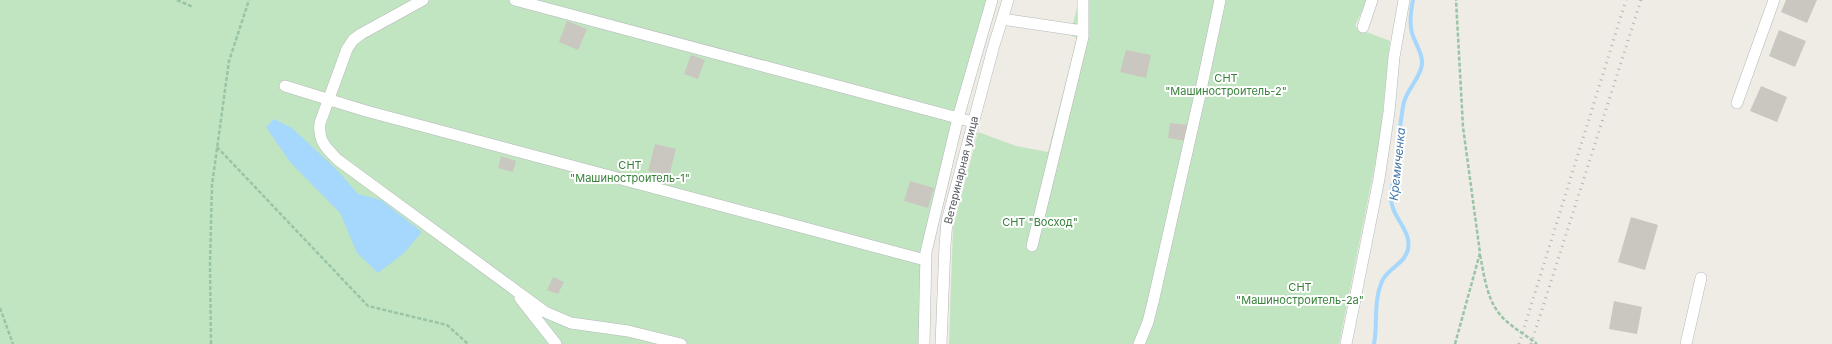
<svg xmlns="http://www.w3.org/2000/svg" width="1832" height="344" font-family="Inter,sans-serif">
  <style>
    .green { fill: #c1e5c1 }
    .water { fill: #a6d7fc }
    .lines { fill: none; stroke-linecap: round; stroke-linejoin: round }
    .stream { stroke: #a6d7fc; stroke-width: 4 }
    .building { fill: #cac7c1 }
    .street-casing { stroke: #b5b7bb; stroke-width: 12 }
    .path { stroke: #99c4a6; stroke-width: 2.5; stroke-dasharray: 4 2; stroke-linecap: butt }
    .street { stroke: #fff; stroke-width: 11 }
    .rail { stroke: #b3b4b4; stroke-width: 3; stroke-dasharray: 1 5; stroke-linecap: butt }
    .labels { text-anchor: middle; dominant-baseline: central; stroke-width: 4; stroke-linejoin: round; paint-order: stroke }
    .park-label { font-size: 11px; fill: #37813a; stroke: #fff }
    .street-label { font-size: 11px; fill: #5c6064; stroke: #fff }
    .water-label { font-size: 12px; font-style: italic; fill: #4378ae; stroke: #fff }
  </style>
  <rect width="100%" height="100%" fill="#eeece4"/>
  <path class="green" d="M0 0H998L962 123 930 253V344H0Z
    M1079 0H1367L1355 26 1364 31 1390 41 1380 139 1339 344H949L953 228 978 132 1016 146 1048 152 1077 38 1070 35Z"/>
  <path class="water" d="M274 119 292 128 336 169 358 194 381 200 422 232 404 253 378 273 357 253 340 213 290 162 266 127Z"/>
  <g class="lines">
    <path class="stream" d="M1374 344C1378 323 1373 302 1382 281 1388 268 1405 264 1408 249 1412 230 1391 217 1391 198 1390 189 1395 178 1396 169 1399 147 1399 124 1404 102 1408 88 1421 77 1422 64 1423 53 1415 44 1412 33 1409 23 1411 10 1413 0"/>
  </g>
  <path class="building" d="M1786 0H1817L1807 23 1781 12Z
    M567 21 587 29 578 50 559 42Z
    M1779 30 1806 41 1795 67 1769 56Z
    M1126 50 1151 55 1146 78 1120 72Z
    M691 55 705 60 698 79 684 74Z
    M1761 86 1787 97 1777 122 1750 111Z
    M1170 123 1189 125 1187 141 1168 138Z
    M655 144 676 149 669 176 648 171Z
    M501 156 516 161 513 172 498 168Z
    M910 181 934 188 928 208 904 201Z
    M1631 217 1658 225 1645 270 1618 262Z
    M553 277 564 282 558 294 547 290Z
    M1614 301 1642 307 1637 334 1609 329Z"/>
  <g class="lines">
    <defs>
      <path id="street" d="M423 0 361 34 353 40 347 49 320 123C318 141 326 148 338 160L545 312 571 323 628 331 681 344
        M515 0 973 122
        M1002 19 1083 31
        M1363 27 1372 0
        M285 86 366 111 925 260
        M1737 103 1774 0
        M1032 246 1083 37V0
        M520 298 556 344
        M924 344 926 252 958 118 992 0
        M941 344 945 245 947 221 994 45 1008 0
        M1139 344 1148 322 1153 302 1199 99 1220 0
        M1346 344 1379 179 1389 112 1394 57 1404 0
        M1686 344 1701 278"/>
    </defs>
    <use href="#street" class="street-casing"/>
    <path class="path" d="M177 0 193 7
      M217 147 368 306 447 325 468 344
      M1480 255C1485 279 1487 303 1505 320 1515 329 1527 336 1537 344
      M0 308 13 344
      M211 344 210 264 212 185 229 61 249 0
      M1455 344 1480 253 1463 127 1456 0"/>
    <use href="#street" class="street"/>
    <path class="rail" d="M1519 344 1626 0
      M1531 344 1641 0"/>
  </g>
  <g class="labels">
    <g class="park-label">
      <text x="1226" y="78">СНТ<tspan x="1226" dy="13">"Машиностроитель-2"</tspan></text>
      <text x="630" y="165">СНТ<tspan x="630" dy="13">"Машиностроитель-1"</tspan></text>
      <text x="1040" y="222">СНТ "Восход"</text>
      <text x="1300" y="287">СНТ<tspan x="1300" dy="13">"Машиностроитель-2а"</tspan></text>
    </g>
    <g class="street-label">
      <text transform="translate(961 170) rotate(-76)">Ветеринарная улица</text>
    </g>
    <g class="water-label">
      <text transform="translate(1397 164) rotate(-84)">Кремиченка</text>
    </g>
  </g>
</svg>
